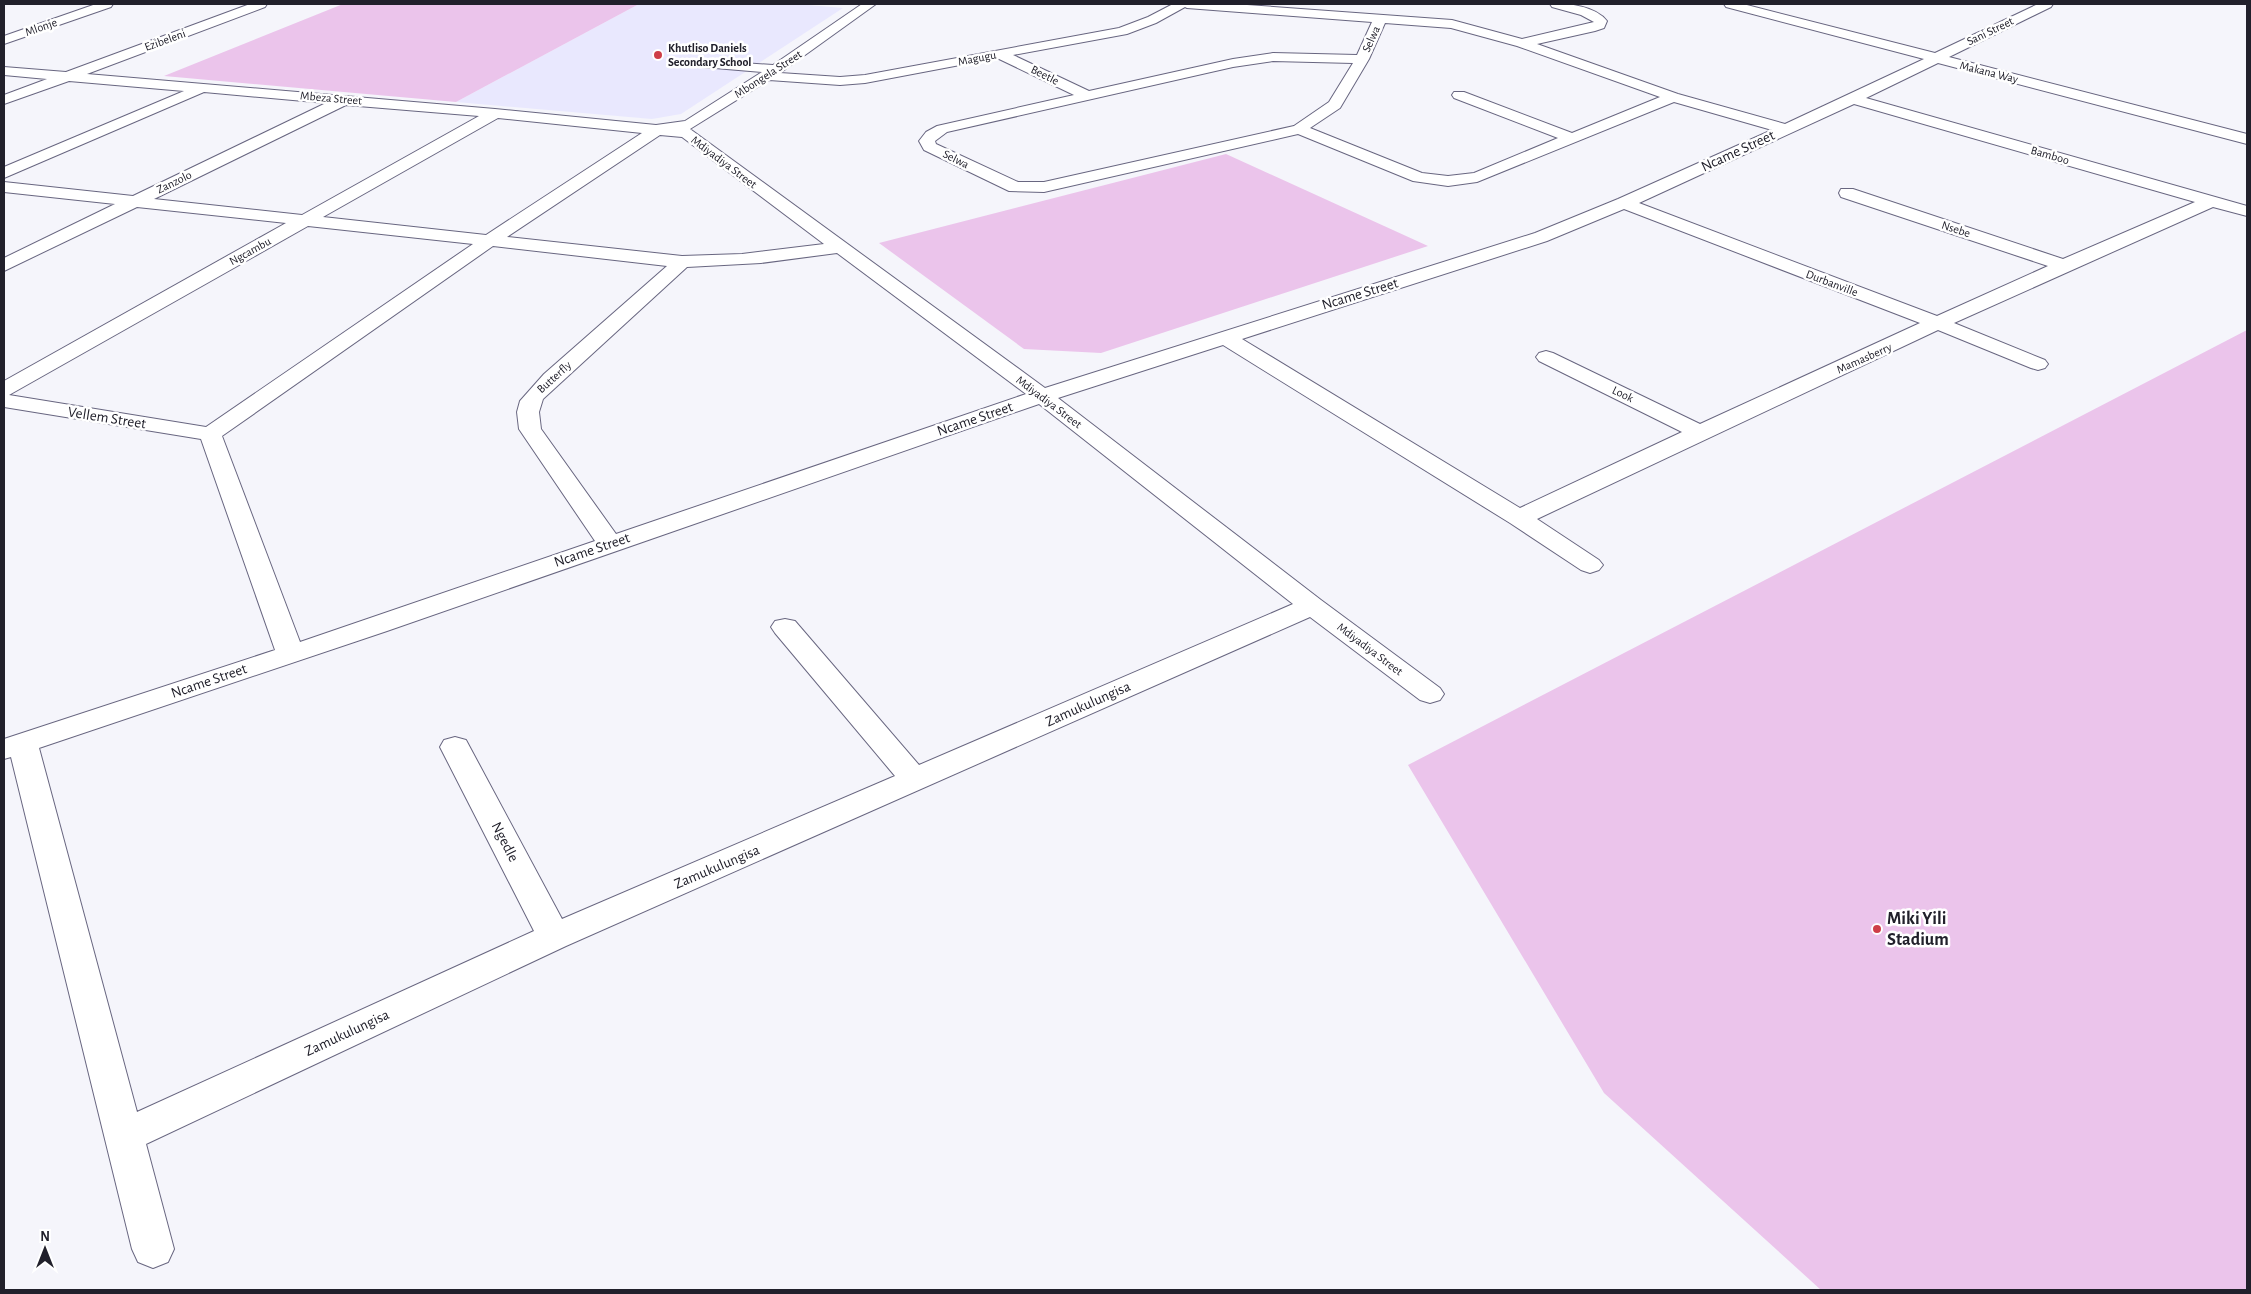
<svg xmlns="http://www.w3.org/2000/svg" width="2251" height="1294" font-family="'Alegreya Sans',sans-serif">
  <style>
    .built { fill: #e9e8fe }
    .green { fill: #ebc4eb }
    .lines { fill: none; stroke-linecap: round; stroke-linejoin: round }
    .minor-casing { stroke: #686680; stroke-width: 2 }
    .minor { fill: #fff; fill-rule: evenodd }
    .poi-dot { fill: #ce3e48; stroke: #fff; stroke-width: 2 }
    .labels { text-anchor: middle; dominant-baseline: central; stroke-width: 5; stroke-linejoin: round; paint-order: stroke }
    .far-street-label { font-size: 12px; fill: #21202b; stroke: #fff }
    .far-poi-label { font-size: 12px; font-weight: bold; fill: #21202b; stroke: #fff; text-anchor: start }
    .street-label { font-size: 15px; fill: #21202b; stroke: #fff }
    .near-poi-label { font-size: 18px; font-weight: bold; fill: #21202b; stroke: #fff; text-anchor: start }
  </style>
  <rect width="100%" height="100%" fill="#f5f5fb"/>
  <path class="built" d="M639 4H795L843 8 681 114 652 119 456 102Z"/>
  <path class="green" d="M343 4H639L456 102 164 76Z
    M1226 154 1428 246 1101 353 1024 349 879 243Z
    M2247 330V1290H1821L1604 1093 1408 765Z"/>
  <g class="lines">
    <defs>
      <path id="minor" d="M96 4H113L111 7 4 44V36Z
        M250 4H267L265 7 87 74 495 109 656 125 685 121 762 72 703 67 696 63 698 60 773 65 862 4H876L780 73 840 77 865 75 1119 28 1148 17 1173 4H1233L1452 20 1522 39 1594 22 1581 15 1552 7 1550 4C1568 3 1595 6 1607 21L1604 28 1595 31 1537 44 1678 94 1785 124 1924 59 1726 7 1724 4H1743L1935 53 2038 4H2053L2051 7 1949 57 2247 134V144L1938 63 1866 98 2247 206V216L2213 207 1954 323 2045 360 2048 364 2045 368 2038 370 2031 368 1938 330 1537 519 1599 560 1603 565 1599 570 1590 573 1581 570 1510 523 1223 345 1058 398 1321 600 1440 688 1444 694 1440 700 1430 703 1420 700 1310 617 566 946 146 1144 174 1249 168 1262 153 1268 138 1262 132 1249 11 757 4 759V739L275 650 201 439 4 407V381L286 223 137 207 4 271V258L115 204 4 192V182L133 196 326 103 204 92 4 178V167L184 91 69 81 4 104V95L47 79 4 75V67L66 72ZM1185 7 1187 8 1372 22 1357 55 1273 53 1233 59 1089 91 1013 55 1127 34 1156 23ZM1385 23 1451 28 1517 46 1660 97 1572 133 1464 92H1454L1452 95 1454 98 1558 138 1474 173 1448 176 1422 173 1310 128 1340 108 1369 59ZM997 58 1074 95 937 126 926 132 919 141 924 150 1009 191 1044 192 1298 134 1413 181 1448 186 1477 182 1674 102 1772 130 1618 199 1535 233 1045 388 690 129 769 80 840 85 865 83ZM1273 61 1353 63 1329 102 1294 126 1044 182H1018L936 144 935 141 947 132 1233 67ZM1854 104 2195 202 2063 259 1853 189H1841L1839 193 1841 197 2048 266 1937 316 1639 203ZM346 105 479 116 302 215 154 199ZM498 118 642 133 486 235 323 217ZM660 135 682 137 824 244 742 254 682 256 507 237ZM1624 209 1920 323 1700 424 1553 353 1546 351 1539 353 1536 357 1539 361 1682 432 1520 508 1242 339 1547 241ZM308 226 473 244 206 427 9 395ZM493 246 667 266 544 374 520 401 517 412 519 429 595 541 300 642 222 436ZM837 253 1026 394 616 534 541 429 539 412 543 399 687 267 761 263ZM1039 404 1293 604 919 765 795 621 785 619 775 621 771 627 775 633 895 776 562 919 466 740 455 737 444 740 440 747 534 931 137 1112 39 748 387 631Z"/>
    </defs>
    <use href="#minor" class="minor-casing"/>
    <use href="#minor" class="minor"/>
  </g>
  <g class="poi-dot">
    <circle cx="658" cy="55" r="5"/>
    <circle cx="1877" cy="929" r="5"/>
  </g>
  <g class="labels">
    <g class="far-street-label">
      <text transform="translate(41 27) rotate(-19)">Mlonje</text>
      <text transform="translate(1990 31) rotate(-26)">Sani Street</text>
      <text transform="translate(1371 39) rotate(-66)">Selwa</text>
      <text transform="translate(165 40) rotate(-20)">Ezibeleni</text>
      <text transform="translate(977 58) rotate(-11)">Magugu</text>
      <text transform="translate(1989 72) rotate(14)">Makana Way</text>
      <text transform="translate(768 74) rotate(-33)">Mbongela Street</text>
      <text transform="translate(1045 75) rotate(26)">Beetle</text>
      <text transform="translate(331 98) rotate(5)">Mbeza Street</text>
      <text transform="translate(2050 155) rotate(16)">Bamboo</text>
      <text transform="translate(956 159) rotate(26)">Selwa</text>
      <text transform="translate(724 162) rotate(37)">Mdiyadiya Street</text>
      <text transform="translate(174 182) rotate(-26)">Zanzolo</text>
      <text transform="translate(1956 229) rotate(18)">Nsebe</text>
      <text transform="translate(250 251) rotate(-29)">Ngcambu</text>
      <text transform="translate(1832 283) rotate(21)">Durbanville</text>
      <text transform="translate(1864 358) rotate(-24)">Mamasberry</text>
      <text transform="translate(554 377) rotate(-42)">Butterfly</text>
      <text transform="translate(1623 394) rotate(26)">Look</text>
      <text transform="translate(1049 402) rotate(37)">Mdiyadiya Street</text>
      <text transform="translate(1370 649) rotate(37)">Mdiyadiya Street</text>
    </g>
    <g class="far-poi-label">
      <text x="668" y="48">Khutliso Daniels<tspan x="668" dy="14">Secondary School</tspan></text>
    </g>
    <g class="street-label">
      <text transform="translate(1738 151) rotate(-25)">Ncame Street</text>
      <text transform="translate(1360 294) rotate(-17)">Ncame Street</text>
      <text transform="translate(107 418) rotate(9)">Vellem Street</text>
      <text transform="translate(975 419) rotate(-19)">Ncame Street</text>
      <text transform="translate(592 550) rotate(-19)">Ncame Street</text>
      <text transform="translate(209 681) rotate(-19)">Ncame Street</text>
      <text transform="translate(1088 704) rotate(-24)">Zamukulungisa</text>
      <text transform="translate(505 842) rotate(63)">Ngedle</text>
      <text transform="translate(717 867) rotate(-23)">Zamukulungisa</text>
      <text transform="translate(347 1033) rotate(-25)">Zamukulungisa</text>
    </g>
    <g class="near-poi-label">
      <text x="1887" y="919">Miki Yili<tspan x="1887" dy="21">Stadium</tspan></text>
    </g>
  </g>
  <rect width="2251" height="1294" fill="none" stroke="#21202b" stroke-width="10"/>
  <g transform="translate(45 1249)" stroke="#ffffff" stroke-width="4" paint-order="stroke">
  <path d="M0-4L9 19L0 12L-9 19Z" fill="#21202b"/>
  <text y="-8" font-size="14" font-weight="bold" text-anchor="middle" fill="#21202b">N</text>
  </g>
</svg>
